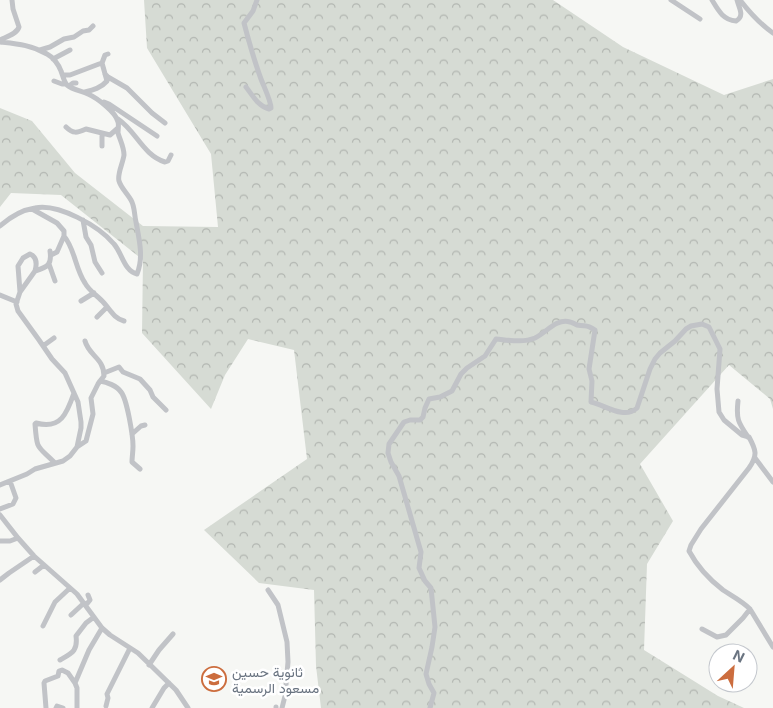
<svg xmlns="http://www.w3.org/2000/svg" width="773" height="708" font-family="Inter,Vazirmatn,sans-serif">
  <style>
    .forest { fill: url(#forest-crowns) }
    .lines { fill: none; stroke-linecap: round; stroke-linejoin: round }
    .minor { stroke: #c1c3c7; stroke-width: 5 }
    .labels { text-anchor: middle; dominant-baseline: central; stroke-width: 5; stroke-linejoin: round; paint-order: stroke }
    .poi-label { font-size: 14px; fill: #6a7481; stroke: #fff; text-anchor: start }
  </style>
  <defs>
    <pattern id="forest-crowns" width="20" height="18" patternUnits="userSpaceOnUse" patternTransform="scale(1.25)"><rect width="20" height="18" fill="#d6dbd4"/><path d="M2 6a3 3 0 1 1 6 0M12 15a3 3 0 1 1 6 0" fill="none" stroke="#b2b6b1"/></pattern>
  </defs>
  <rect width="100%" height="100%" fill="#f6f7f4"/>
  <path class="forest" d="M144 0H553L623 47 724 95 773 79V409L770 399 729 365 640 464 673 521 647 564 644 650 718 696 744 708H321L316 666 314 590 259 583 204 530 307 459 294 350 248 339 225 375 211 409 142 333 143 260 61 195 11 193 0 207V108L32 121 75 173 143 226 218 227 211 154 147 48Z"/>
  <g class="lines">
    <path class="minor" d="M671 0 700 19
      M712 0C718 10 723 20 736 21 745 16 739 8 737 0
      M740 0C750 13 760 24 773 33
      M0 40C6 37 17 34 19 27L13 9 12 0
      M0 42C18 44 31 45 47 54 53 57 59 65 61 71 63 76 64 82 67 85 73 90 82 91 88 94 97 98 116 112 118 122 119 125 118 129 118 133 120 140 124 147 124 155 123 163 117 174 119 181 121 188 127 193 131 200 135 207 134 214 136 222 139 239 144 257 137 274 124 271 122 253 114 244 99 226 58 203 35 208 22 210 9 218 0 226
      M40 50 50 47 64 39 74 37 83 31 89 30 93 26
      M53 59 70 50
      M105 74 108 77 127 88 152 113 165 123
      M63 75H70L99 64 102 63 105 55 108 54
      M54 81 62 84H66
      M69 86 73 83H76
      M246 87C253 96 258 106 269 109L271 108C271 101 264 87 261 79 254 60 249 42 244 23L253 11 257 0
      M85 92C93 90 101 88 107 81L102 63
      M104 102 109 104 157 136
      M118 119C136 131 143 155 165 162L168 161 171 155
      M66 127C73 134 77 133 86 129L110 135 118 128
      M102 134V146
      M32 209 57 223 64 231V236L57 252 51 255
      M83 220 86 237 91 245 95 262 102 273
      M64 236C75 249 75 268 85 283 89 291 98 296 104 303 111 311 114 318 124 321
      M49 264 55 281
      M35 271C48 267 52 265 50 251
      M0 295 17 302
      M81 301 94 293
      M97 317 107 307
      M85 341C89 356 104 358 104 376L100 381
      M43 346 54 338
      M104 373 119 367 123 372 140 379 150 390 153 397 166 410
      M738 401C736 419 738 422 748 437
      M132 434 141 426 145 425
      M77 447 86 441 93 414 91 398 98 384 100 381C107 382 117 386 121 392 127 399 133 436 133 446 133 452 132 457 132 462L140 469
      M755 458 773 482
      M55 463C37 445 37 451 35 424L36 423C61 430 67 413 74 393
      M0 485 27 474 35 469 63 461 70 456 77 447 81 428V422L78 402 65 373 52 359 39 340 18 311 16 304 20 292 18 266 23 258 30 254C37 257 37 264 35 271L20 292
      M0 509 13 504 16 498 10 481
      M0 515 18 538 34 556 77 594 102 628 110 635 138 653 176 690 188 708
      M0 541H10L18 538
      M35 572 44 565
      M0 580 9 573 34 556
      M268 590 278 605 287 642 288 662 285 696 282 708
      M86 605 90 600 88 595
      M71 615 84 603
      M43 626 55 602 70 588
      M702 629 717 637 726 635 743 618 750 609
      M60 660C72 653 78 651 76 636L86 623 94 617
      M149 665 159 650 173 634
      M106 706 108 698 107 694 130 648
      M46 708 44 683 45 681 58 676 59 671 62 670 68 673 75 683
      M56 708 57 706 63 708
      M77 708V688L75 683 89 650 102 628
      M152 708 164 688 169 683
      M276 708V707
      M430 708 434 693 429 684 426 674 432 647 435 627 431 588 425 581 419 568 421 552 399 476 391 462 388 453 389 444 404 422 410 420H420L423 417 425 408 429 399 440 397 452 391 461 374 467 368 485 356 496 339C508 340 523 343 535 338 546 333 556 318 570 322 571 322 575 324 577 325 587 327 586 324 595 330L589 369 592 381 591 402C605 405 624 420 637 408L650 369 655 359 660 353 675 341 686 329 691 326 702 324 709 327 720 349 717 389 719 412 724 420 742 435 749 437C756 450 758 455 749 468L701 529 691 545 689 551C697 566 710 580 723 590 732 596 742 601 750 609L773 647"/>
  </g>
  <defs>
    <symbol id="school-ring" viewBox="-11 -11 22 22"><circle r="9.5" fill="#fff" stroke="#cc6d3e" stroke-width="1.5"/><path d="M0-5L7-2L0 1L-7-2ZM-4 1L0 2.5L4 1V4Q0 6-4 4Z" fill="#cc6d3e"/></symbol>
  </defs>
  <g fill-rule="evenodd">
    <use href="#school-ring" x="200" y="665" width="28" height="28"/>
  </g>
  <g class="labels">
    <g class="poi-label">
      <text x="232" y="671">ثانوية حسين<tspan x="232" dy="16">مسعود الرسمية</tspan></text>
    </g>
  </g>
  <g transform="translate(733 668) rotate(26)"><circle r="24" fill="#ffffff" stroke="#c3c7cd"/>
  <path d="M0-4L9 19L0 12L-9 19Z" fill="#cc6d3e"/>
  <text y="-8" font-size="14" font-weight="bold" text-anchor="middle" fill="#6a7481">N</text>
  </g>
</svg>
